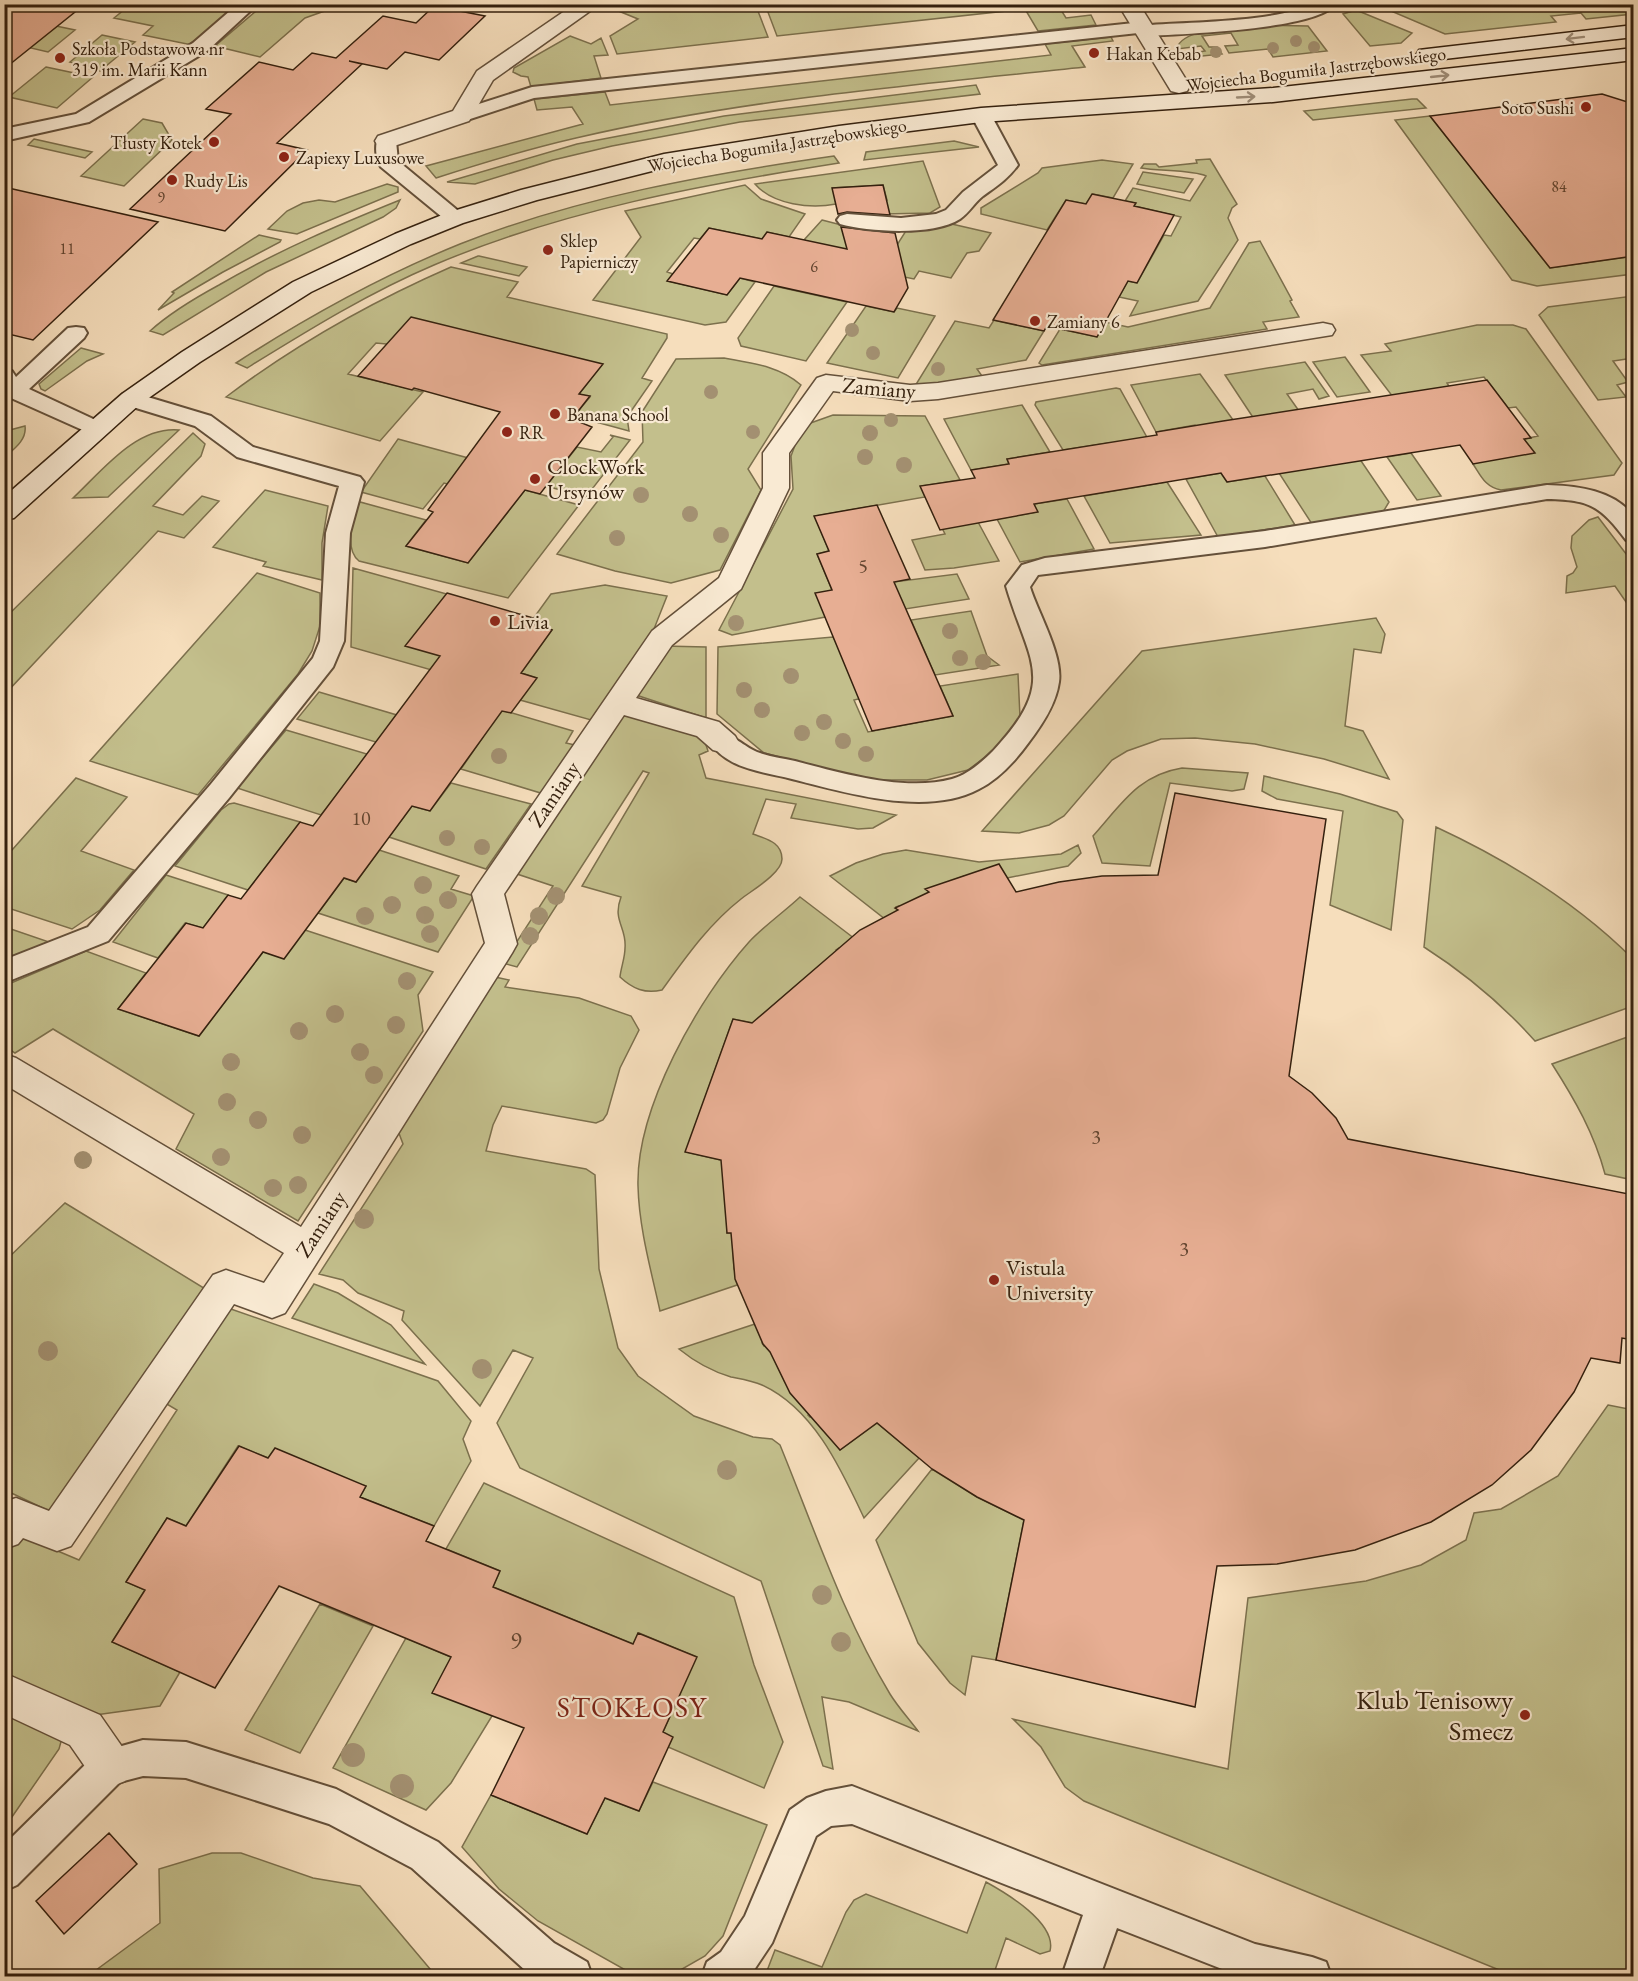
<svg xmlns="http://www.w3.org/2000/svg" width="1638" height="1981" font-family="'EB Garamond',serif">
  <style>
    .green { fill: #c3bf8c; stroke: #7c704d; stroke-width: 1.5 }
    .building { fill: #e7ae93; stroke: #34200e; stroke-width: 1.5 }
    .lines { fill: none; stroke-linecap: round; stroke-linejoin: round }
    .lane-casing { stroke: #64503a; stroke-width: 4 }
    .street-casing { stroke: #64503a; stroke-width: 3 }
    .secondary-casing { stroke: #34200e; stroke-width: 3 }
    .lane { fill: #f9ead3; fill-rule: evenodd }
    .street { fill: #f9ead3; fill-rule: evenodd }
    .secondary { fill: #f9ead3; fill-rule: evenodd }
    .tree { fill: #a39071 }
    .oneway { stroke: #a08f7a }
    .poi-dot { fill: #8f2418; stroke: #f9ead3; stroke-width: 2 }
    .labels { text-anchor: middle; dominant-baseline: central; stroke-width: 4.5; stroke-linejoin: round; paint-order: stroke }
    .far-number-label { font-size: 16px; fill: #61442f }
    .far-poi-label { font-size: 18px; fill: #34200e; stroke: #f9ead3; text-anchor: start }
    .far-street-label { font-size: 18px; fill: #34200e; stroke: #f9ead3 }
    .number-label { font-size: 20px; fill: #61442f }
    .street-label { font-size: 22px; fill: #34200e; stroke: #f9ead3 }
    .poi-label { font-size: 22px; fill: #34200e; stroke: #f9ead3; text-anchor: start }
    .near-number-label { font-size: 24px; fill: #61442f }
    .near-poi-label { font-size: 27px; fill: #34200e; stroke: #f9ead3; text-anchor: end }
    .near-neighbourhood-label { font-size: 28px; letter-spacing: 1.5px; fill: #7a1f14; stroke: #f9ead3 }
  </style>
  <rect width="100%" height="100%" fill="#f6debc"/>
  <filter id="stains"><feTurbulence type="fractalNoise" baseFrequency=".00333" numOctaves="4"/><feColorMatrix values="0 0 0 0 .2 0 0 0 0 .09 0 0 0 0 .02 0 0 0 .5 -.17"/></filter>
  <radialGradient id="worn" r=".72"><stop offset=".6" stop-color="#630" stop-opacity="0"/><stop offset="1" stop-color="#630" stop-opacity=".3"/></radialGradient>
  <path class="green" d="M633 4 756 6 768 37 617 54 610 36 638 19 616 10Z
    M130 5H216L226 7 229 11 227 15 192 45 143 35 153 26 114 18Z
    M324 5 336 7 305 18 260 57 215 46 263 5Z
    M785 5 1012 4 1015 10 777 36 766 7Z
    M1018 5H1058L1066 18 1091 15 1096 25 1038 31 1025 9H1021Z
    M1470 5H1633V14L1586 19 1581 13 1551 16 1556 22 1445 34 1384 8V5H1409L1414 10Z
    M1356 10 1412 33 1401 43 1370 46 1343 14Z
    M1264 25 1308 26 1327 51 1273 57 1268 49 1229 53 1225 46 1238 45 1231 33 1202 36 1209 47H1217L1222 54 1183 58 1180 55 1205 51 1201 46 1177 49C1180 27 1245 27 1264 25Z
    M56 26 75 30 48 52 5 42Z
    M102 35 135 42 100 71 90 69 92 67 70 62Z
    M570 36 591 44 601 38 608 55 594 56 601 78 531 87 528 77 521 76 513 72 514 68Z
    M1111 37 1113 41 1072 46 1085 67C915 85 743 99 576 138 528 149 482 163 436 178L426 166 583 124 572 107 537 110 534 99 605 92 610 105 1051 55 1045 44Z
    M46 67 93 77 57 108 9 97Z
    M976 85 980 94 740 122 612 146 553 160 475 184 447 182 577 144 724 116Z
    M1412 99H1417L1426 108 1313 120 1304 111Z
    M1430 116 1550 268 1633 256V274L1537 286 1512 280 1395 120Z
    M143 119 162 123 172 140 124 186 81 176Z
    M34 139 92 152 85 158 28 145Z
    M954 141 979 147 864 160 866 152Z
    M834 156 839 163C701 185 563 210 434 265 368 293 307 331 247 368L236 363C307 317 381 276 460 244 579 197 708 174 834 156Z
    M1210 159 1237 204 1232 208 1228 218 1238 240 1198 301 1130 316 1138 301 1119 297 1128 281 1137 283 1164 235 1171 236 1181 217 1134 206 1135 203 1125 201 1133 188 1190 201 1206 176C1194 170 1157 171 1141 168L1144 164H1156L1159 167 1197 163 1196 160Z
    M1102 160 1133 164 1113 198 1093 194 1086 204 1066 200 1047 230 981 214V208L1038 173 1042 168Z
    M923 161 940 207 930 213 883 214 873 201 887 200 883 185 833 188 836 204C811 209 773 205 755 184Z
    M1143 172 1193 179 1184 193 1137 184Z
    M387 184 398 187V192L297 234 268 229 287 211 303 203 319 200 335 202Z
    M745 185 761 199 805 214 789 237 767 232 762 239 709 228 700 239 694 238 667 272 673 274 668 281 727 295 740 278 755 282 726 322 705 325 593 300 641 237 625 211Z
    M400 200 396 208 383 217 266 272 163 335 150 331C171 312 195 298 219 285 277 251 338 225 400 200Z
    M822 220 857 229 895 228 872 263 804 240Z
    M943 222 991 233 979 251 967 253 951 278 919 271 914 279 880 272 909 226Z
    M259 235 281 240 280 242 223 272 158 310 174 293 172 292Z
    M1260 241 1292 300 1290 301 1299 317 1263 322 1267 329 1042 365 1039 363 1060 329 1097 337 1105 322 1128 327 1210 308 1249 243Z
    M478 256H479L527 267 519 276 461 263Z
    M451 267 518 282 507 297 667 334V338L642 378 652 381 627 417 629 431 574 416 590 397 579 394 602 364 376 343 348 374 423 392 380 441 226 397C295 345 371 302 451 267Z
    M774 286 847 302 806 361 741 346 738 338Z
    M1633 296V358L1613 361 1628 382 1617 385 1626 397 1598 400 1539 315 1548 307Z
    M866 306 894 312 897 308 935 316 898 378 827 363Z
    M994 320 1044 331 1026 360 977 369 982 376 932 386H915L955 321 989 328Z
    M1477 325H1513L1526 329 1622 463 1614 475 1501 490C1485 487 1481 476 1473 464L1524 439 1538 436 1516 407 1508 408 1484 377 1447 383 1450 388 1393 397 1361 355 1391 351 1385 344Z
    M81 348 103 354 87 361 45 391 41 389 39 384Z
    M1345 357 1370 392 1337 397 1313 362Z
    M724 358C751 363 780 366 801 385L748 469 761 490 720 570 671 583 615 571 557 554 643 442 642 412 676 359Z
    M1305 362 1329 396 1319 399 1313 389 1287 394 1299 411 1260 428 1225 375Z
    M1200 374 1241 431 1203 437 1195 425 1156 432 1131 385Z
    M1116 388 1120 389 1149 441 1111 447 1108 443 1063 450 1035 405 1036 402Z
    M1022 405 1050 452 1007 459 1009 464 971 470 944 419Z
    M833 415 925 416 960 480 921 486 925 497 815 516 829 551 817 554 832 590 825 617 732 635 719 630 793 489 791 456 801 429 805 425Z
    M25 426C27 440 14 449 5 457V435L10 430Z
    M179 430 108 497 73 498C102 471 136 426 179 430Z
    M193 433 205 444 201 456 153 506 183 515 202 496 219 501 184 538 158 531 5 694V618Z
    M610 435 630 440 586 497 546 486 577 447 601 452 613 437Z
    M398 439 472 459 451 485 444 483 423 509 361 492Z
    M1355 452 1389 502 1383 512 1312 524 1279 473Z
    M1411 453 1441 496 1417 500 1387 457Z
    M1221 473 1227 482 1265 476 1295 525 1218 537 1186 479Z
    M1167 482 1201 535 1110 543 1084 496Z
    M265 490 328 506 322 543V580L263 566 266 562 213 547Z
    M525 490 579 505 508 598 359 561C344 549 352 517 360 502L426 520 406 546 468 563Z
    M1067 499 1094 549 1020 562 997 519 1037 512 1034 504Z
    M1598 517 1633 563V612L1615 586 1566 593 1567 576 1573 573 1577 567 1571 548 1572 536 1589 520Z
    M978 522 999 561 954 568 925 570 912 540 945 534 942 528Z
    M353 568 461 598 448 644 456 677 351 647Z
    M257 573 320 593V626L312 651 298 674 198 795 90 761Z
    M957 574 969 599 905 609 893 582Z
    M605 585 667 596 654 629 591 720 520 700 536 678 521 673 552 630 530 623 551 594Z
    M971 611 987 656 999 665 935 675 911 620Z
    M1376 618 1385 634 1381 653 1354 649 1345 726 1363 731 1389 779 1324 759 1255 744 1195 738 1161 739 1127 751 1112 760 1064 816 1049 825 1019 833 982 831 1142 651Z
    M833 637 867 697 854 700 868 732 953 716 940 686 1018 674 1020 717 996 749 968 770 927 780H870L764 753 717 714 718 647Z
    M663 646 706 647V718L639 696 636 691Z
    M319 692 407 718 386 745 297 719Z
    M495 708 573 731 566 743 575 745 544 794 461 769 483 737Z
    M626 715 702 733 708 751 699 755 706 778 896 815 873 828 858 829 791 818 796 804 766 799 753 834C766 839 782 842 782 859 782 873 751 891 741 899 709 924 686 957 662 990 645 994 633 989 620 977 621 967 625 958 625 948 627 927 612 921 621 897L582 886 649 773 643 771 517 967 503 963 553 886 514 873 616 718Z
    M286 730 377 757 345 784 321 815 237 788Z
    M1182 768 1248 773 1244 789 1232 791 1170 783 1150 866 1102 863 1093 836C1121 805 1138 775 1182 768Z
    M1264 776 1340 794 1397 812 1403 820 1391 930 1330 905 1343 811 1277 799 1262 791Z
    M76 778 127 797 81 851 134 870 100 910 72 929 5 907 4 859Z
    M451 783 531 804 486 869 389 837 412 806 430 811Z
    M234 803 300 822 248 890 175 866 221 810 229 804Z
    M1436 827C1507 860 1578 904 1633 959V1006L1535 1041C1502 1004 1466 974 1424 947Z
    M1078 845 1081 853 1068 866 1007 878 964 876 928 891 930 893 901 909 899 906 896 907 898 910 885 919 830 876 856 863 883 854 906 850 979 862 1061 854Z
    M379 850 459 876 451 889 474 896 438 952 318 913 344 878 356 882Z
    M166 875 228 895 203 928 185 923 158 958 113 942Z
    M800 897 855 939 842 950 839 948 836 950 839 952 775 1027 733 1019 686 1152 729 1162 727 1233H732L734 1269 743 1283 660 1311C651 1270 639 1228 638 1186 636 1108 698 999 749 942 764 926 784 912 800 897Z
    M5 927 49 942 5 960Z
    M305 930 433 972 418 995 423 1031 298 1221 176 1149 194 1114 53 1029 15 1053 5 1046 4 986 86 951 146 973 118 1009 199 1036 263 952Z
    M495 977 509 980 505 987 579 998 631 1016 639 1030 620 1068 607 1114 603 1120 596 1123 502 1106 493 1125 486 1151 586 1169 595 1175 599 1269 618 1348 638 1376 694 1416 753 1437 772 1439 780 1445C814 1528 844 1618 890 1694 898 1707 909 1719 918 1731L849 1702 822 1697 833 1769 823 1766 761 1581 520 1468 497 1423 533 1358 513 1350 480 1406 402 1320 404 1311 358 1293 343 1280 319 1274 403 1144 397 1128Z
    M1633 1035H1634L1633 1180 1605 1174C1594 1133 1575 1100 1552 1064Z
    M65 1203 207 1290 49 1511 5 1490V1261Z
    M314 1284 338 1293 391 1325 425 1364 292 1318Z
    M228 1308 438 1381 471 1421 463 1439 471 1461 434 1526 360 1497 366 1486 268 1458 238 1446 186 1526 167 1518 126 1582 145 1590 112 1642 180 1672 160 1706 88 1716 5 1679V1547L15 1533 79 1560 177 1410 165 1403Z
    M758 1323 766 1340 762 1343 764 1346 768 1344 785 1382 812 1412 808 1415 810 1417 814 1415 840 1450 877 1423 919 1458 864 1518C841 1469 814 1409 762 1385 753 1381 741 1379 731 1377 711 1371 695 1362 679 1349Z
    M1608 1405 1634 1410 1633 1976H1514L1103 1809 1084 1801 1065 1787 1041 1747 1013 1719 1228 1769 1248 1598 1366 1581 1421 1565 1466 1540 1474 1513 1501 1509 1558 1476Z
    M932 1469 977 1497 1024 1520 996 1660 972 1656 965 1695 950 1683 918 1643 876 1540Z
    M484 1483 734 1597 754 1665 783 1742 764 1788 668 1747 663 1732 696 1657 639 1633 633 1644 493 1587 500 1571 446 1549Z
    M320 1604 373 1626 300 1753 245 1730Z
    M406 1638 451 1657 492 1716 451 1783 426 1810 333 1768Z
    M5 1712 62 1738 59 1749 5 1827Z
    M653 1782 767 1825 723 1936 705 1956 670 1976H636L538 1921 499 1889 462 1847 491 1795 587 1834 605 1798 639 1811Z
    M212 1853H241L313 1878 360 1886 436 1976H88L160 1923 159 1869Z
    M986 1882C1006 1893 1057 1923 1050 1951L1040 1954 1006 1938 993 1976H765L775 1950 822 1967 846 1912 854 1900 866 1894 967 1933Z"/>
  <path class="building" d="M4 4H85L4 69Z
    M434 6 485 16 439 60 405 52 387 69 349 61 362 64 277 143 307 150 225 231 130 209 231 114 206 109 259 62 293 70 312 53 336 58 383 16 416 23Z
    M1602 94 1634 104V256L1550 268 1430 116Z
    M883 185 890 215 847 212 838 214 832 188Z
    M4 187 158 222 33 340 4 333Z
    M1092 194 1136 203 1134 206 1174 215 1137 283 1128 281 1097 337 1047 326 1044 331 993 320 1066 200 1086 204Z
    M841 227 895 233 908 288 894 312 740 278 727 295 667 281 709 228 762 239 767 232 847 249Z
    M411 317 603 364 579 394 590 396 572 419 592 427 540 494 525 490 468 563 406 546 433 512 428 510 500 412 414 388 412 390 358 376Z
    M1487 380 1531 438 1524 439 1535 453 1473 464 1460 445 1227 482 1221 473 1034 504 1038 512 940 530 920 486 975 478 971 470 1009 464 1007 459 1157 435 1156 432 1223 421Z
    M877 505 910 579 894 582 953 716 872 731 815 593 832 590 817 554 829 551 814 516Z
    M447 593 533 618 530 623 552 630 521 673 537 678 511 713 502 711 430 811 412 806 356 882 344 878 284 959 263 952 199 1036 118 1009 186 923 203 928 228 895 241 899 300 822 313 826 440 656 405 646Z
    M1175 793 1326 819 1289 1076 1312 1093 1336 1118 1348 1139 1634 1195V1340L1622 1338 1620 1363 1591 1358 1574 1392 1531 1450 1492 1485 1431 1522 1355 1550 1277 1564 1217 1566 1195 1707 996 1660 1024 1520 977 1497 932 1469 877 1423 840 1450 790 1393 770 1352 763 1344 735 1279 731 1233H727L721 1160 685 1152 733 1019 752 1023 860 930 898 910 895 908 929 892 925 889 999 864 1016 892 1059 882 1102 876 1158 875Z
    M239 1446 268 1458 275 1448 366 1486 360 1497 434 1526 426 1541 500 1571 493 1587 633 1644 638 1633 697 1657 663 1732 673 1737 639 1811 605 1798 587 1834 491 1795 524 1728 432 1693 451 1657 279 1586 215 1688 112 1642 145 1590 126 1582 167 1518 186 1526Z
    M109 1833 137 1864 64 1934 36 1901Z"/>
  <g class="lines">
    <defs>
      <path id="lane" d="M238 4H258L207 51 89 122 4 141V129L76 114 193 43Z
        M1312 4H1336C1316 30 1181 34 1146 36L1138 33 534 98 461 122 454 120 451 116 454 112 532 87 1143 22 1151 25C1191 22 1278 22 1312 4Z
        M981 109 988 111 991 115 1018 165C1008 179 997 186 983 196 975 202 969 213 960 219 934 236 869 232 840 224L837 220 840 216 847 214 901 218 936 214 946 210 963 192 998 165 971 115 974 111Z
        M386 135 393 137 396 141 398 161 462 214 465 218 462 222H448L381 167C376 160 374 144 379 137Z
        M76 327 84 328 87 333 84 338 29 389 104 424 107 429 104 434 96 436 11 398 4 399V370L12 371 16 377 68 328Z
        M131 392 211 416 253 447 360 477 364 482 350 533 344 641 333 667 229 798 108 941 4 983V960L88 927 211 784 313 658 320 641 326 533 339 486 237 457 195 426 123 404 120 399 123 394Z
        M1547 485C1577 486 1615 490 1634 517V542L1626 540C1600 506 1591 500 1547 499L1265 547 1038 575 1030 587C1038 613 1063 655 1059 682 1056 704 1042 725 1029 742 1016 760 999 779 979 789 927 817 846 793 792 779 765 772 727 769 711 743L715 737C734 731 742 747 760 753 771 757 783 758 795 761 841 773 905 792 952 779 967 775 982 762 993 751 1059 680 1029 664 1006 586L1022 565 1045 558 1265 531Z
        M143 1740 186 1742 336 1789 438 1842 554 1943 587 1962 592 1976H536L526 1971 412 1868 329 1824 186 1778 143 1776 120 1782 17 1885 4 1891V1845L97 1753Z
        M852 1786 1255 1944 1312 1957 1326 1962 1331 1976H1240L1117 1928 1100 1976H1062L1083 1915 852 1824 831 1826 816 1836 772 1943 750 1976H702L707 1962 721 1952 745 1916 790 1810 807 1798 826 1791Z"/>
      <path id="street" d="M575 4H600L493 80 469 121 394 146 386 148 378 146 375 141 378 136 453 111 477 71Z
        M1118 4H1139L1190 86 1187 91 1179 93 1171 91Z
        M1323 323 1332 325 1335 330 1332 335 938 399 910 401 833 391 789 453V488L741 589 672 645 636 698 719 722 735 736 739 743 735 750 724 753 713 750 697 736 624 715 504 894 517 944 512 953 285 1313 272 1318 234 1304 71 1546 57 1551 23 1538 18 1544 4 1549V1502L16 1498 49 1511 213 1275 226 1270 264 1283 284 1253 4 1084V1054L16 1058 301 1227 485 943 472 894 477 886 652 631 719 578 763 488V453L817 378 826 375 910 385 938 383Z
        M4 1673 100 1715 125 1751 131 1766 125 1781 110 1787 95 1781 70 1745 4 1714Z"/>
      <path id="secondary" d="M1634 25V37L1427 61 1419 60 1416 55 1419 50 1427 49Z
        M1634 48V60L1273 102 981 122 839 140 664 168 537 200 463 223 411 244 311 292 200 362 140 404 14 518 4 520V497L122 394 182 352 293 282 395 234 447 213 521 190 664 154 839 126 981 108 1273 88Z"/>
    </defs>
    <use href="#lane" class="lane-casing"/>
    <use href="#street" class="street-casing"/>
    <use href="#secondary" class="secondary-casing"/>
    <use href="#lane" class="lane"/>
    <use href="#street" class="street"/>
    <use href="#secondary" class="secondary"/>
  </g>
  <g class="tree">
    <circle cx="1296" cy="41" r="6"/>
    <circle cx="1314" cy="47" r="6"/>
    <circle cx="1273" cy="48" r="6"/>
    <circle cx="1216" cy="52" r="6"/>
    <circle cx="852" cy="330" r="7"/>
    <circle cx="873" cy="353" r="7"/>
    <circle cx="938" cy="369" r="7"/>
    <circle cx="711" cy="392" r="7"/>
    <circle cx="891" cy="420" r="7"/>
    <circle cx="753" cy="432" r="7"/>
    <circle cx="870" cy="433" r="8"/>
    <circle cx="865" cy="457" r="8"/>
    <circle cx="904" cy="465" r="8"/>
    <circle cx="641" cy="495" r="8"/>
    <circle cx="690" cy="514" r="8"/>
    <circle cx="721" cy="535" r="8"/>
    <circle cx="617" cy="538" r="8"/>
    <circle cx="736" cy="623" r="8"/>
    <circle cx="950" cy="631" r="8"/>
    <circle cx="960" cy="658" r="8"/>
    <circle cx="983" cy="662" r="8"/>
    <circle cx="791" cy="676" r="8"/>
    <circle cx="744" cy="690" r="8"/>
    <circle cx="762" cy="710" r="8"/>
    <circle cx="824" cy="722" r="8"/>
    <circle cx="802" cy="733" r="8"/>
    <circle cx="843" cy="741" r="8"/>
    <circle cx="866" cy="754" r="8"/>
    <circle cx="499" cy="756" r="8"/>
    <circle cx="447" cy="838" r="8"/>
    <circle cx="482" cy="847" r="8"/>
    <circle cx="423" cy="885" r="9"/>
    <circle cx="556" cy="896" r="9"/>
    <circle cx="448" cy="900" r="9"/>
    <circle cx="392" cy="905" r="9"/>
    <circle cx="425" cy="915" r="9"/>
    <circle cx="365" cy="916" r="9"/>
    <circle cx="539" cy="916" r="9"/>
    <circle cx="430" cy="934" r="9"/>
    <circle cx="530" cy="936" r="9"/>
    <circle cx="407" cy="981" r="9"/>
    <circle cx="335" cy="1014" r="9"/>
    <circle cx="396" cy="1025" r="9"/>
    <circle cx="299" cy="1031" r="9"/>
    <circle cx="360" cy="1052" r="9"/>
    <circle cx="231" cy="1062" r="9"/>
    <circle cx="374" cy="1075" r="9"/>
    <circle cx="227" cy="1102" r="9"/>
    <circle cx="258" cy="1120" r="9"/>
    <circle cx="302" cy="1135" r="9"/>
    <circle cx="221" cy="1157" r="9"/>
    <circle cx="83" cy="1160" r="9"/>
    <circle cx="298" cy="1185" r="9"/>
    <circle cx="273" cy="1188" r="9"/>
    <circle cx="364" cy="1219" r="10"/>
    <circle cx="48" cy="1351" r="10"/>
    <circle cx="482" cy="1369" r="10"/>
    <circle cx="727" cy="1470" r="10"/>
    <circle cx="822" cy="1595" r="10"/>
    <circle cx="841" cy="1642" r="10"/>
    <circle cx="353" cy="1755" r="12"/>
    <circle cx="402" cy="1786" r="12"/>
  </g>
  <defs><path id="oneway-shaft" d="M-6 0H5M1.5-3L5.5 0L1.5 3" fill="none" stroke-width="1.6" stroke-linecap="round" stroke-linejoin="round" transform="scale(1.5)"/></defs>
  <g class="oneway">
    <use href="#oneway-shaft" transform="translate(1575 38) rotate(173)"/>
    <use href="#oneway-shaft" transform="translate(1440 76) rotate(-6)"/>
    <use href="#oneway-shaft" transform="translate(1246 97) rotate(-3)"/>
  </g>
  <g class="poi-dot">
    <circle cx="1094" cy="53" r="6"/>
    <circle cx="60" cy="58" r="6"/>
    <circle cx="1586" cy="107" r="6"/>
    <circle cx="214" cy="142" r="6"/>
    <circle cx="284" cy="157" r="6"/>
    <circle cx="172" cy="180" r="6"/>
    <circle cx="548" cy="250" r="6"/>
    <circle cx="1035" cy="321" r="6"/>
    <circle cx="555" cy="414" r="6"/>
    <circle cx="507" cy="432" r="6"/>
    <circle cx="535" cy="479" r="6"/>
    <circle cx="495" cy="621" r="6"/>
    <circle cx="994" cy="1280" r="6"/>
    <circle cx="1525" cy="1715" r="6"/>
  </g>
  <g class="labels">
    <g class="far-number-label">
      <text x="1559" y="186">84</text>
      <text x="161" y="197">9</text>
      <text x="67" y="248">11</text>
      <text x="814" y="266">6</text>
    </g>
    <g class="far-poi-label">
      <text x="72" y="48">Szkoła Podstawowa nr<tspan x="72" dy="21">319 im. Marii Kann</tspan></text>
      <text x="1106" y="53">Hakan Kebab</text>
      <text x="1574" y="107" text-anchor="end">Soto Sushi</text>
      <text x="202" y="142" text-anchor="end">Tłusty Kotek</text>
      <text x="296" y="157">Zapiexy Luxusowe</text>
      <text x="184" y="180">Rudy Lis</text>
      <text x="560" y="240">Sklep<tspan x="560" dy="21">Papierniczy</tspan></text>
      <text x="1047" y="321">Zamiany 6</text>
      <text x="567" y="414">Banana School</text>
      <text x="519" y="432">RR</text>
    </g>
    <g class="far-street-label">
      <text transform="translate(1316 69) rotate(-7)">Wojciecha Bogumiła Jastrzębowskiego</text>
      <text transform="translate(777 145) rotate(-9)">Wojciecha Bogumiła Jastrzębowskiego</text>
    </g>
    <g class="number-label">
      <text x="863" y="566">5</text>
      <text x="361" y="818">10</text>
      <text x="1096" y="1137">3</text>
      <text x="1184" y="1249">3</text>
    </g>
    <g class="street-label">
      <text transform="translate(879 388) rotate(5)">Zamiany</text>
      <text transform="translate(554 794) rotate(-56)">Zamiany</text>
      <text transform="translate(321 1224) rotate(-57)">Zamiany</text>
    </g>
    <g class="poi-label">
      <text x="547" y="466">ClockWork<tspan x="547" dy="25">Ursynów</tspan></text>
      <text x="507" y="621">Livia</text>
      <text x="1006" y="1267">Vistula<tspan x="1006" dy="25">University</tspan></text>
    </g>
    <g class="near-number-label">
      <text x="516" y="1640">9</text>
    </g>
    <g class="near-poi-label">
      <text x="1513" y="1699">Klub Tenisowy<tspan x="1513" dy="31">Smecz</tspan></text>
    </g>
    <g class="near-neighbourhood-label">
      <text x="632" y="1707">STOKŁOSY</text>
    </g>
  </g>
  <rect width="1638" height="1981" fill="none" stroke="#f6debc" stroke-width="24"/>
  <rect x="6" y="6" width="1626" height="1969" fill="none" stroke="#34200e" stroke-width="3"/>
  <rect x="12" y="12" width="1614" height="1957" fill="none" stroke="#34200e" stroke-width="1.5"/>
  <rect width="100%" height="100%" filter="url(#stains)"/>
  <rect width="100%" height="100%" fill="url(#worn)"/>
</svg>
